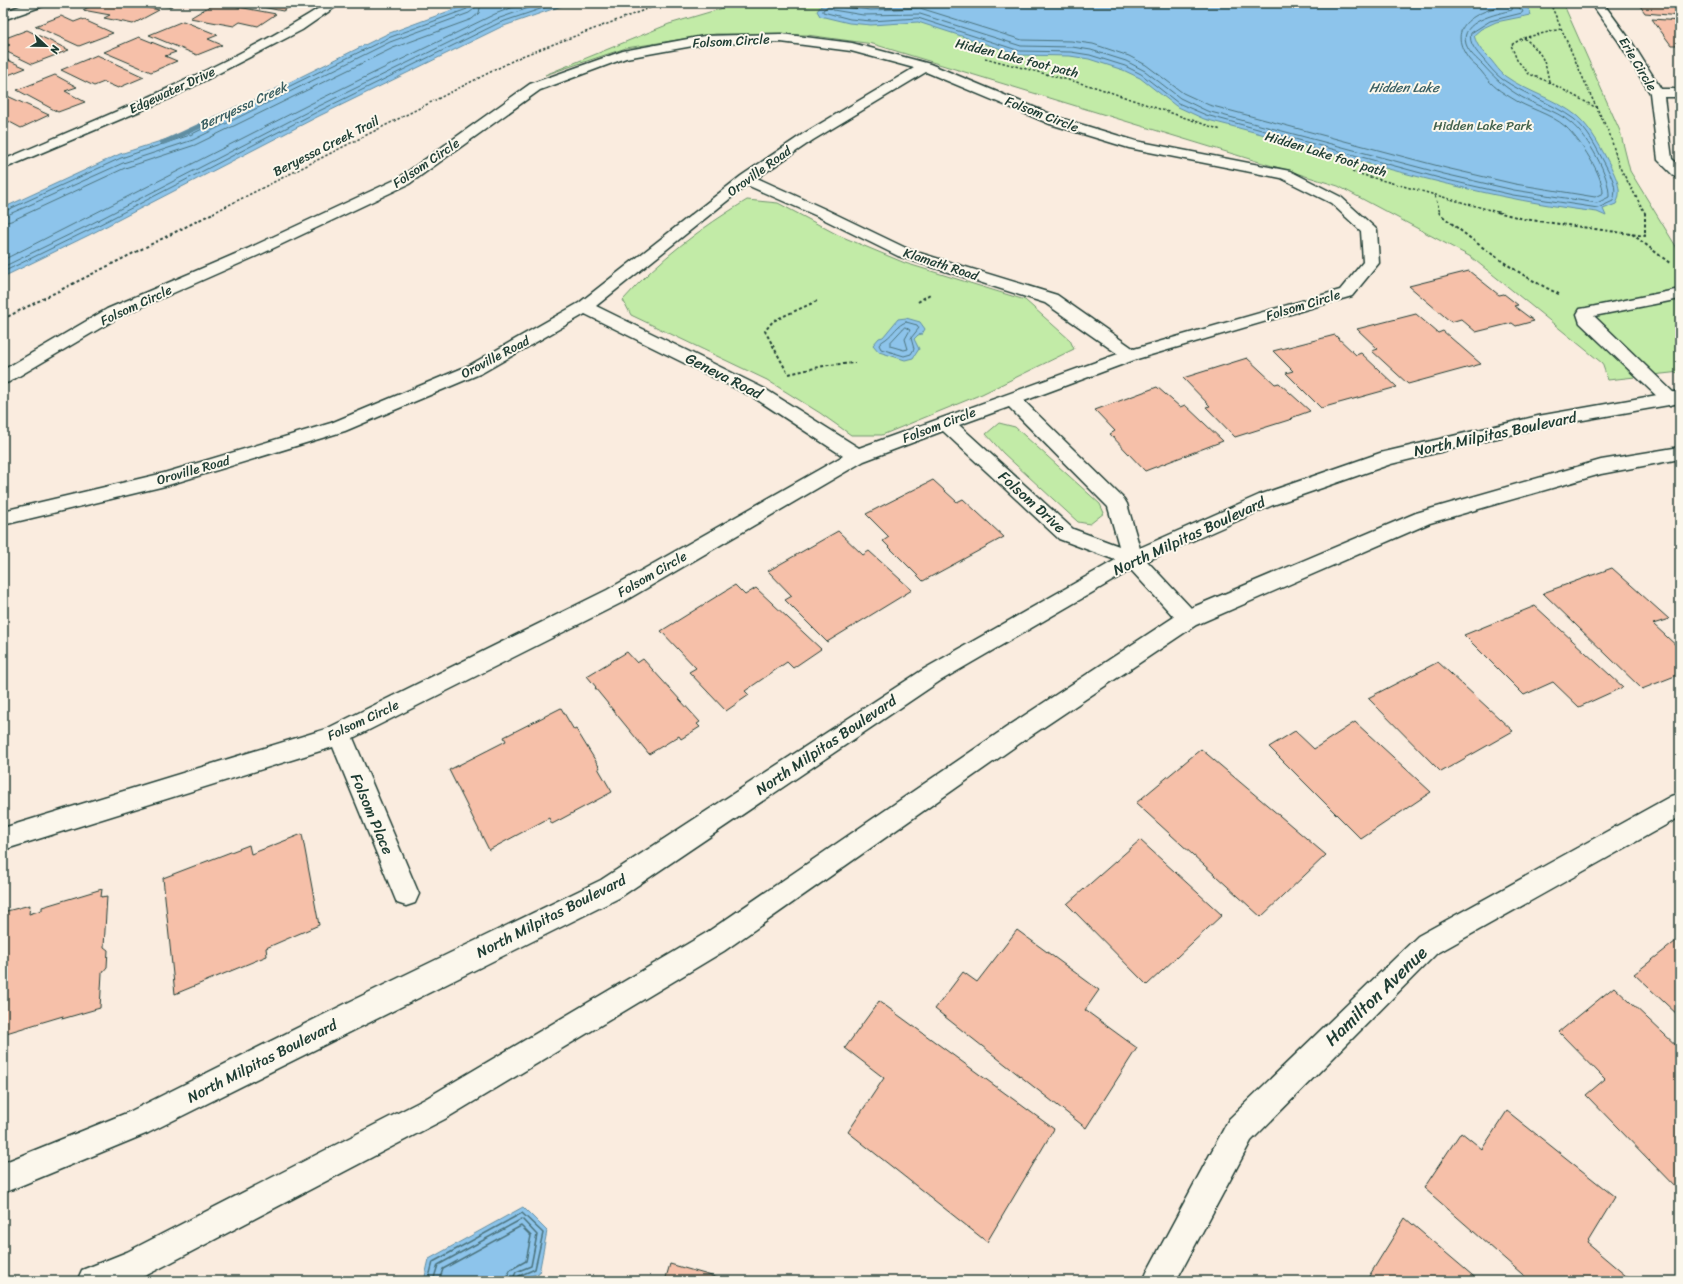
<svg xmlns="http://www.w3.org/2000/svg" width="1683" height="1284" font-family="Sriracha,sans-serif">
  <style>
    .green { fill: #c2eba7; stroke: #70946e }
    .water { fill: #8dc4eb; stroke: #618ea2 }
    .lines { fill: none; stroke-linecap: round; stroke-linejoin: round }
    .shore-far1 { stroke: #4b737d; stroke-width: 1 }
    .shore { stroke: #4b737d; stroke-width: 1.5 }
    .stream { fill: #618ea2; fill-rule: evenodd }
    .building { fill: #f6c0a9; stroke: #1f3d34 }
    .lane-casing { stroke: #1f3d34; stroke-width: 3 }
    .street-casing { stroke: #1f3d34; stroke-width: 3 }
    .secondary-casing { stroke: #1f3d34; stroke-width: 3 }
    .path-far1 { stroke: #1f3d34; stroke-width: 1.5; stroke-dasharray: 2.5 2; stroke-linecap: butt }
    .path { stroke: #1f3d34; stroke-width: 2; stroke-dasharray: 3 2.5; stroke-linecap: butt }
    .lane { fill: #fbf7ec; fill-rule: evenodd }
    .street { fill: #fbf7ec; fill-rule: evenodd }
    .secondary { fill: #fbf7ec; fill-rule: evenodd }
    .labels { text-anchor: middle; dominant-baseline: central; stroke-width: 4; stroke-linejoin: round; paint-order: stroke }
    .far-street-label { font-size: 13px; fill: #1f3d34; stroke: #fbf7ec }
    .far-water-label { font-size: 13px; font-style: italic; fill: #3a5f62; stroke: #fbf7ec }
    .far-park-label { font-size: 13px; fill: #40604b; stroke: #fbf7ec }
    .street-label { font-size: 15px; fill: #1f3d34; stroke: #fbf7ec }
    .near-street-label { font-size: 18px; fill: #1f3d34; stroke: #fbf7ec }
  </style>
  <rect width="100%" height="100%" fill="#faecdf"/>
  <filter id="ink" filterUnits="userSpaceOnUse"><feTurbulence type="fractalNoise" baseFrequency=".025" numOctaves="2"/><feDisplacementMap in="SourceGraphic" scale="8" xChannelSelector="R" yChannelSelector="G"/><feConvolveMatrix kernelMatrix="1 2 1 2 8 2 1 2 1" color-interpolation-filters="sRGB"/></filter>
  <g filter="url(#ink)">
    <path class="green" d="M740 3H1563L1620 131 1630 171 1680 253V372L1608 380 1602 363 1471 257 1338 186 873 44 807 35 716 34 626 48 545 75 669 24Z
      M747 200 778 203 838 235 905 263 1025 300 1070 340 1074 349 982 394 882 435H851L820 413 767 380 631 315 623 300C659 259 701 228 747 200Z
      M999 423 1015 427 1100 504 1104 513 1090 524 1078 522 1003 453 986 434Z"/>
    <path class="water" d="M471 3H570L501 27 317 117 89 235 3 277V208L120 154 189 132 387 34Z
      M827 3H1522V5L1529 9 1531 15 1496 22 1481 29 1474 35C1477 47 1483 52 1491 60 1496 66 1499 71 1505 76 1527 92 1556 99 1577 116 1592 129 1602 150 1611 167 1617 180 1623 191 1616 204L1603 209 1606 216 1597 212C1463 196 1335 152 1204 119L1176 106 1140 78 1123 70 1089 59 1070 56 1020 55 918 22 871 25 849 23 820 16 817 11 821 6Z
      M906 318 920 322 925 329 922 334 918 335 914 339 919 349 913 358 905 360 879 352 873 345 879 338 883 337 898 319Z
      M523 1207 547 1231 539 1273 516 1281H424L429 1259Z"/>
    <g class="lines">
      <path class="shore-far1" d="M827 3V7L823 10V12L850 19 871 21 918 18 1020 51 1071 52 1090 55 1125 66 1141 74 1178 103 1206 115 1443 179 1513 195 1598 208 1613 201C1618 186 1612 178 1605 164 1597 149 1588 130 1574 119 1552 103 1525 95 1502 79 1495 74 1489 66 1483 59 1477 52 1468 43 1471 33L1490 21 1522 13 1523 11 1518 7V3
        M832 3 833 10 863 15 920 14 1021 46 1072 47 1091 50 1126 61 1145 71 1180 98 1207 111 1444 174 1514 190 1597 203 1609 197C1610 175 1588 137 1571 123 1555 109 1532 105 1515 93 1502 85 1493 76 1483 65 1477 59 1469 53 1466 44 1459 21 1497 14 1512 10L1513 3
        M838 3 843 7 871 10 920 8 1022 40 1071 41 1093 44 1129 56 1146 65 1183 93 1209 105 1446 168 1515 184 1595 197 1603 193C1603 175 1580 140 1566 127 1550 113 1528 109 1510 97 1495 88 1491 84 1481 71 1477 66 1471 63 1468 58 1445 25 1477 12 1505 5L1507 3
        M3 212 121 158 190 135 388 38 467 9 470 3
        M3 217 123 163 193 140 390 42 469 13 474 9 475 3
        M3 223 11 221 125 168 195 145 393 48 472 19 479 13 481 3
        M3 260 310 104 495 14 524 3
        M3 267 85 227 313 109 497 19 543 3
        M3 272 87 231 315 113 499 23 558 3
        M906 322 917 325 919 328 911 338 914 349 911 354 904 356 881 349 879 345C881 342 883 341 886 339 894 333 897 325 906 322Z
        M905 327 910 330 905 339 908 349 904 350 890 346V343Z"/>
      <path class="shore" d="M428 1281 433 1262 522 1213 543 1233 535 1269 519 1276 517 1281
        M433 1281 438 1265 522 1219 537 1235 531 1266 516 1272 512 1281
        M439 1281 443 1269 521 1226 531 1236 526 1261 510 1270 506 1281"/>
      <path class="stream" d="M239 105 243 108 242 110 166 144 163 145 159 142Z"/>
    </g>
    <path class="building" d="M96 3H125L159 10 133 24 104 18 110 15 83 10Z
      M151 3H177L170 7Z
      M215 3H217L276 14 258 26 240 22 234 26 190 18Z
      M241 3H295L283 11Z
      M1638 3H1680V16L1645 13Z
      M61 16 74 22 82 19 113 33 79 46 35 26Z
      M1652 19 1680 21V45H1671Z
      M183 21 218 35 208 39 222 45 197 55 149 35Z
      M27 30 69 50 32 64 3 50V48L10 45 3 42V39Z
      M139 37 176 52 165 56 177 61 151 72 104 52Z
      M97 55 144 77 118 88 104 82 94 86 61 70Z
      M3 58 26 68 3 77Z
      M55 75 77 87 65 91 85 102 58 112 17 90Z
      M3 94 49 115 21 128 6 120 3 121Z
      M1469 271 1499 295 1504 294 1518 305 1514 306 1534 321 1516 326 1512 323 1476 332 1461 319 1451 322 1409 286Z
      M1416 314 1438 333 1443 331 1481 364 1408 384 1372 351 1378 349 1357 329Z
      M1335 335 1356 355 1361 353 1397 387 1321 408 1286 373 1293 371 1273 351Z
      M1247 358 1275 384 1279 383 1310 411 1291 418 1292 419 1235 437 1206 407 1210 406 1183 378Z
      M1157 387 1180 407 1185 405 1223 441 1145 471 1110 434 1115 431 1095 410Z
      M933 480 957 502 963 499 1004 537 923 581 883 541 889 537 866 514Z
      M838 531 863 555 869 551 912 590 827 642 785 600 792 596 768 571Z
      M1612 568 1669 619 1653 624 1680 649V674L1642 689 1543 593Z
      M735 585 745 595 756 588 821 649 793 668 787 662 745 691 749 695 726 711 689 672 696 668 661 631Z
      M1535 606 1623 687 1579 707 1553 682 1524 695 1464 635Z
      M627 652 637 663 643 659 700 722 697 724 700 727 681 739 679 736 649 754 595 688 596 687 587 676Z
      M1438 662 1513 731 1441 772 1368 698Z
      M561 708 574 730 576 729 600 768H598L612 792 552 824 549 818 489 850 449 770 506 741 504 737Z
      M1355 722 1431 792 1361 839 1269 747 1295 731 1314 749Z
      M1201 749 1326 855 1261 917 1136 803Z
      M302 834 319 925 266 948 267 956 175 994 163 878 249 845 251 854Z
      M1140 840 1222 915 1147 985 1067 904Z
      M102 889 101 897 107 896 104 947 108 950 107 967 102 973 100 1008 62 1019 63 1016 3 1034V912L30 905 29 914 42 910V907Z
      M1017 930 1099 990 1085 1010 1137 1048 1086 1128 935 1009 963 972 977 982Z
      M1680 938V1017L1634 974Z
      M1614 987 1680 1049V1192L1586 1095 1605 1079 1559 1032Z
      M879 1001 1054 1129 987 1242 848 1132 884 1078 845 1048Z
      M1507 1111 1615 1197 1587 1243 1632 1281H1530L1424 1188 1461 1132 1482 1149Z
      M1405 1218 1479 1281H1366Z
      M670 1264 729 1281H665Z"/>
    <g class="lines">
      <defs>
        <path id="lane" d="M1680 289V299L1594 316 1676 395 1679 399 1676 403 1670 405 1664 403 1580 323 1577 314 1580 309 1586 308Z"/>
        <path id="street" d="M28 3H45L43 6 3 20V12Z
          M327 3H341L302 30 173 97 3 169V160C113 113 226 68 327 3Z
          M1591 3H1603L1631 41 1661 89H1680V97H1664L1672 159 1680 166V178L1675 177 1658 160 1650 93 1619 42Z
          M781 34 852 43 930 64 1060 118 1136 141 1290 171 1341 197 1374 227 1377 230 1379 263 1352 296 1137 359 1024 401 1124 499 1127 504 1143 559 1140 564 1133 567 1126 564 1059 539 943 431 864 461 623 602 353 738 419 894 415 903 406 906 397 903 333 747 3 850V828L326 729 607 590 843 456 753 397 585 314 482 373 345 431 165 486 3 525V511L164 473 331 423 470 365 579 303 741 176 803 134 914 68 851 51 781 42 704 44 626 58 540 90 409 184 259 255 119 317 9 382 3 384V370L107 309 247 249 399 178 530 84 623 51 704 36ZM926 72 1050 124 1129 148 1281 178 1331 203 1361 231 1363 262 1340 290 1134 349 1057 295 910 250 827 210 757 178 813 140ZM747 185 817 216 898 256 1045 303 1118 354 859 448 765 389 596 306ZM1009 407 1108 507 1119 546 1073 529 959 425Z
          M1680 793V817L1436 954 1251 1141 1176 1281H1143L1148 1270 1229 1119 1418 936 1671 796Z"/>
        <path id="secondary" d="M1680 391V403L1538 428 1391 464 1273 505 1147 561 1191 608 1416 513 1601 460 1680 447V459L1601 474 1430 523 1196 625 1023 741 724 951 445 1119 147 1275 133 1281H77L82 1270 127 1252 425 1099 706 933 1007 727 1174 617 1131 570 940 681 619 898 148 1133 3 1193V1163L129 1112 351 1001 601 880 924 669 1126 554 1259 495 1380 453 1538 416Z"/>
      </defs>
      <use href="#lane" class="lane-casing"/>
      <use href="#street" class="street-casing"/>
      <use href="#secondary" class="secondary-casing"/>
      <path class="path-far1" d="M764 3 772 8
        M1550 3 1590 94 1610 135 1619 166 1645 213
        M1561 29 1523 38 1511 45 1517 60 1529 74 1549 82 1595 107
        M1524 38C1541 51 1546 61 1549 82
        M985 58 1095 87 1221 130
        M1352 172 1501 213
        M1435 196 1440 213
        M213 213 522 56 663 3"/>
      <path class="path" d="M1439 212 1440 214C1478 245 1516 274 1561 295
        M1497 212 1524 219 1645 236V212
        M1632 234 1671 264
        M918 302 930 294
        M3 319 215 212
        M787 372 765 331 773 321 819 300
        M789 374 828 365 855 363"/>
      <use href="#lane" class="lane"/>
      <use href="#street" class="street"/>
      <use href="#secondary" class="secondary"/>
    </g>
  </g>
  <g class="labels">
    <g class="far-street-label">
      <text transform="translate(731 41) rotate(-3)">Folsom Circle</text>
      <text transform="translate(1017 58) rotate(14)">Hidden Lake foot path</text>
      <text transform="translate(1638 64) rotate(59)">Erie Circle</text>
      <text transform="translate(172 90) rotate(-25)">Edgewater Drive</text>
      <text transform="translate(1042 114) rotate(21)">Folsom Circle</text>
      <text transform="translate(326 146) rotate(-27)">Beryessa Creek Trail</text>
      <text transform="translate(1326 154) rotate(17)">Hidden Lake foot path</text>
      <text transform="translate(426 163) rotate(-34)">Folsom Circle</text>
      <text transform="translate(759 171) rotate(-36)">Oroville Road</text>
      <text transform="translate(941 264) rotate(18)">Klamath Road</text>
      <text transform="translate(136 305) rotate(-25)">Folsom Circle</text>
      <text transform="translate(1303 305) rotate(-17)">Folsom Circle</text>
      <text transform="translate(495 357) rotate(-28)">Oroville Road</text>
      <text transform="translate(939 425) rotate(-21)">Folsom Circle</text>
      <text transform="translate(193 470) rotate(-16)">Oroville Road</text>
      <text transform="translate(652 574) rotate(-30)">Folsom Circle</text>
      <text transform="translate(363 720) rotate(-25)">Folsom Circle</text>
    </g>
    <g class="far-water-label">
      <text x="1404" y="87">Hidden Lake</text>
      <text transform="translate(243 106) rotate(-25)">Berryessa Creek</text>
    </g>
    <g class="far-park-label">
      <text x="1483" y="125">Hidden Lake Park</text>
    </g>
    <g class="street-label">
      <text transform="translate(724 376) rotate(27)">Geneva Road</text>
      <text transform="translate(1495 434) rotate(-12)">North Milpitas Boulevard</text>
      <text transform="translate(1032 502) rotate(42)">Folsom Drive</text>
      <text transform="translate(1189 536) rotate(-25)">North Milpitas Boulevard</text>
      <text transform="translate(826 745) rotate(-34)">North Milpitas Boulevard</text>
      <text transform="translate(372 814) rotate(67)">Folsom Place</text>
      <text transform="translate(551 916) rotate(-27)">North Milpitas Boulevard</text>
      <text transform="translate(262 1061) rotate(-27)">North Milpitas Boulevard</text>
    </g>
    <g class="near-street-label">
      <text transform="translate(1376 996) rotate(-44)">Hamilton Avenue</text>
    </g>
  </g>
  <rect width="1683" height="1284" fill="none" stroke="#fbf7ec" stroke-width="16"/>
  <rect x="8" y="8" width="1667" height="1268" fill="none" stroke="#1f3d34" stroke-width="1.5" filter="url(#ink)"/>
  <g transform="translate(46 46) rotate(112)" stroke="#fbf7ec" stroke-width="3" paint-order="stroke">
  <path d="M0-3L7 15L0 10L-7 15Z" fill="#1f3d34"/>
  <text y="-6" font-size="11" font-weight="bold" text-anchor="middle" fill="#1f3d34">N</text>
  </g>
</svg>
